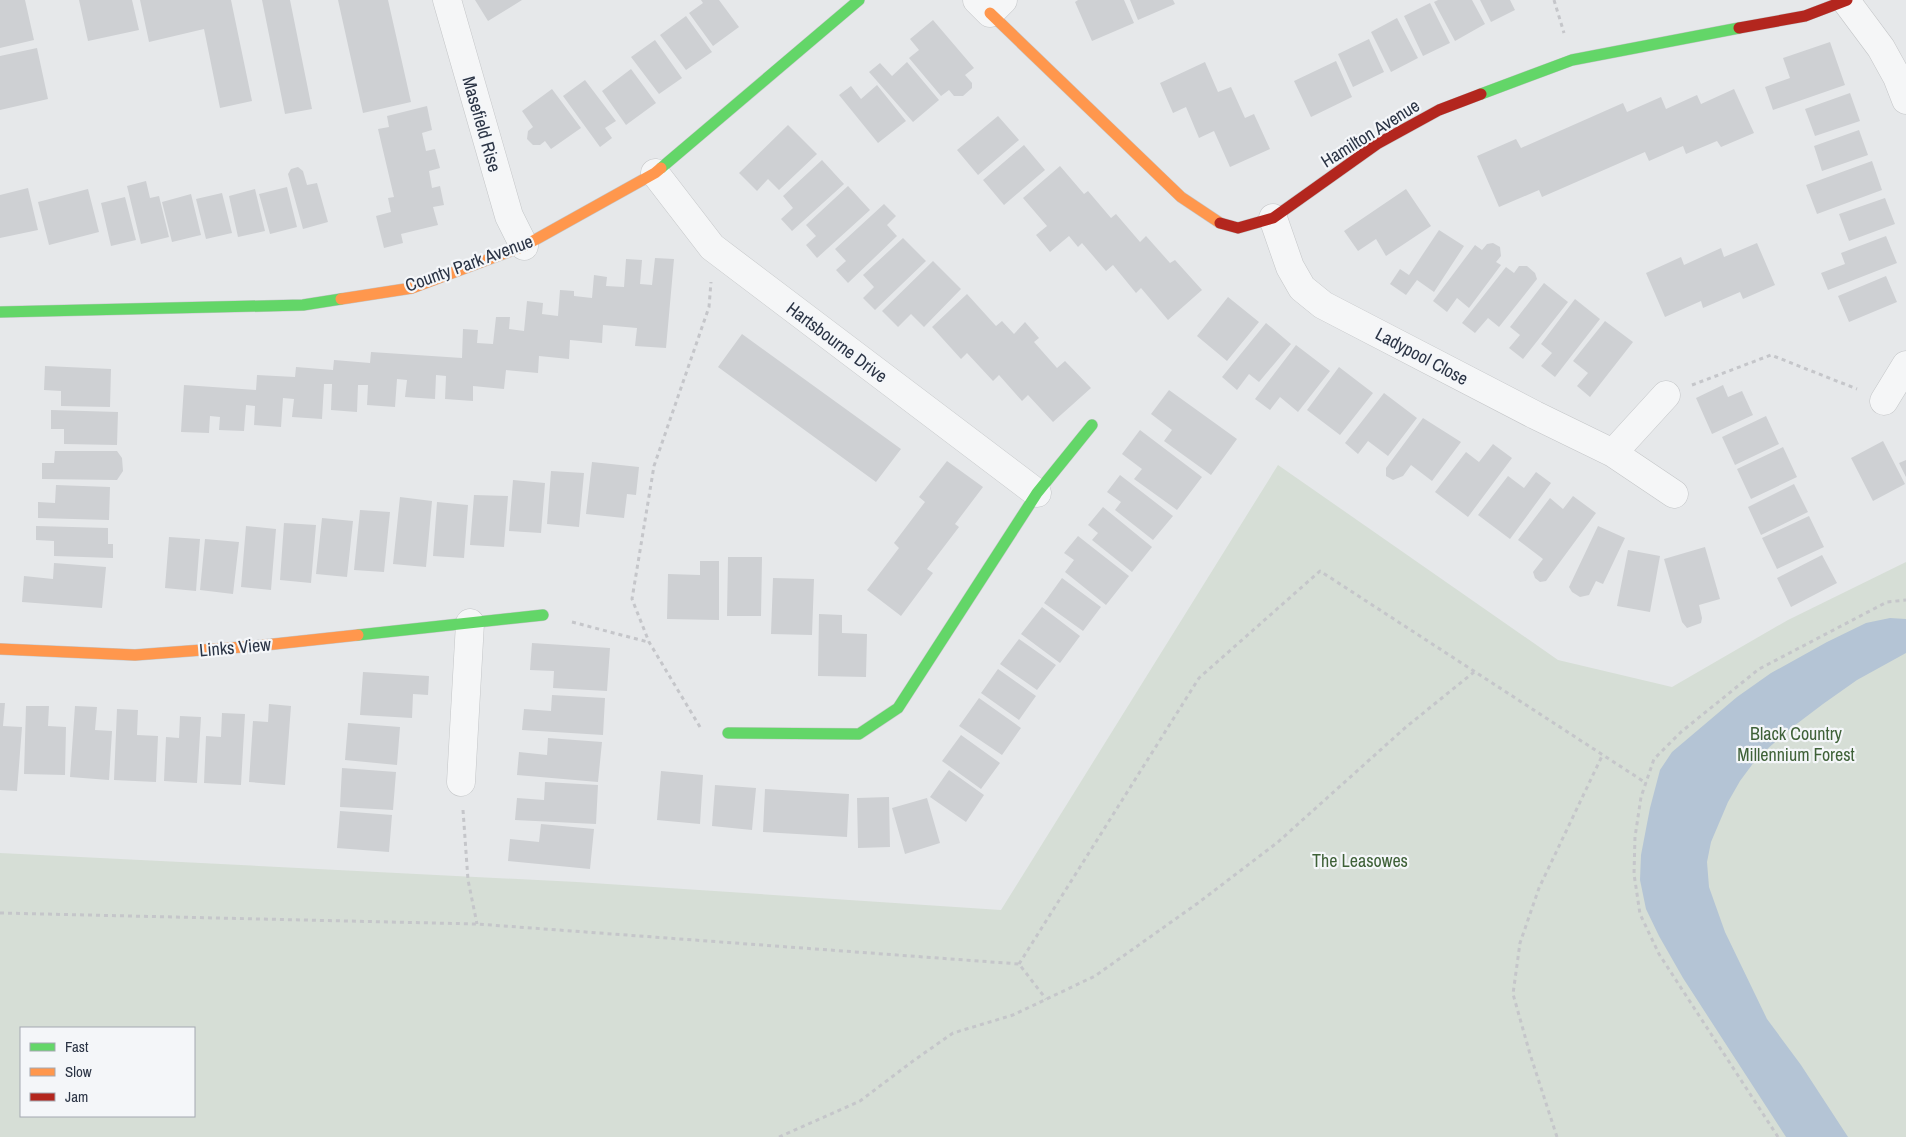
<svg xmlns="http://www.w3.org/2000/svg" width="1906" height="1137" font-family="'Archivo Narrow',sans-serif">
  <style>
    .green { fill: #d6ded6; fill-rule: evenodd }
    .water { fill: #b4c4d5 }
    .building { fill: #ced0d3 }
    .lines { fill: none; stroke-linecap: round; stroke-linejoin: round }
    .street-casing { stroke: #c4c6c8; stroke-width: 29 }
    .fast-casing { stroke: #c4c6c8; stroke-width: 12 }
    .slow-casing { stroke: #c4c6c8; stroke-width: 12 }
    .jam-casing { stroke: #c4c6c8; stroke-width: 12 }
    .path { stroke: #c5c6ca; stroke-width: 3; stroke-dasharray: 4 4; stroke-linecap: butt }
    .street { stroke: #f5f6f7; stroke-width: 28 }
    .fast { stroke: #63d668; stroke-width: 11 }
    .slow { stroke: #ff974d; stroke-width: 11 }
    .jam { stroke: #b3261e; stroke-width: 11 }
    .labels { text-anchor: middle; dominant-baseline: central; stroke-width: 4.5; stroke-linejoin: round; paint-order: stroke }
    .street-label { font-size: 18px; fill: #2b3445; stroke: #f4f6f9 }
    .park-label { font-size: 18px; fill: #3f6138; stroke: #f4f6f9 }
  </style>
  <rect width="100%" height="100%" fill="#e6e8ea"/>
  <path class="green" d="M1278 465 1558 660 1672 687 1788 620 1906 562V1137H0V853L577 882 1001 910ZM21 1028H194V1116H21Z"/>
  <path class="water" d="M1890 618 1906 619V653L1857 680 1823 704 1790 729 1757 758 1740 781 1728 802 1711 842 1707 862 1709 887 1725 932 1767 1019 1801 1065 1848 1137H1786L1683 978 1659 936 1646 909 1640 880 1641 855 1650 808 1660 770 1672 752 1737 697 1771 673 1827 642 1866 623Z"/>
  <path class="building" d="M0 0H25L34 40 0 48Z
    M79 0H132L139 30 88 41Z
    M140 0H231L252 101 220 108 204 29 149 42Z
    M262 0H290L312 109 285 114Z
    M338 0H388L411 102 363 113Z
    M475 0H522L488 21Z
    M701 0H719L739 27 713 46 689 13 703 3Z
    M1078 0H1124L1134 23 1092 41 1075 2Z
    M1130 0H1173L1175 4 1138 20Z
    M1438 0H1472L1485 24 1455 41 1434 2Z
    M1480 0H1510L1515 10 1491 22Z
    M1430 3 1450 43 1423 56 1404 16Z
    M686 16 712 52 686 70 660 35Z
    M1397 18 1418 58 1391 72 1371 32Z
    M933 20 974 68 965 75 972 83V88L963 96H954L949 90 941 96 909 58 919 50 910 39Z
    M1369 39 1384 72 1353 87 1338 54Z
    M655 40 682 78 659 94 631 57Z
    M1830 42 1845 85 1773 110 1765 87 1790 78 1783 58Z
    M37 48 48 99 0 110V56Z
    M1336 61 1352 97 1311 117 1294 81Z
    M907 62 939 100 913 122 869 72 880 63 892 76Z
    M1205 62 1218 92 1231 87 1245 118 1254 114 1270 149 1230 167 1214 131 1199 138 1186 107 1173 113 1160 83Z
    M631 69 656 103 626 125 602 91Z
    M585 80 616 121 605 128 612 138 600 147 563 96Z
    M877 85 906 121 878 143 839 95 851 86 861 99Z
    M552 89 581 128 551 149 545 141 540 145H533L527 139 528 131 533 127 522 111Z
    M1734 89 1754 133 1721 147 1717 141 1686 154 1683 146 1649 161 1645 152 1542 197 1539 190 1499 207 1477 156 1516 139 1521 148 1623 103 1627 112 1661 97 1666 109 1697 95 1701 104Z
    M1850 93 1860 121 1815 136 1805 109Z
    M427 106 432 130 422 133 426 151 435 149 440 168 429 171 432 188 440 186 444 205 433 207 438 225 401 234 403 243 384 248 376 216 391 212 388 198 394 197 378 129 389 127 387 116Z
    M998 116 1019 140 978 175 957 150Z
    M788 125 817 154 779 190 768 179 757 191 739 173Z
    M1859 130 1868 155 1822 171 1814 146Z
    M1024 145 1045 170 1004 205 983 180Z
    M822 160 844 184 792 231 781 219 793 208 783 196Z
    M1872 161 1882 190 1817 214 1806 185Z
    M1060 166 1084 194 1088 191 1111 218 1116 214 1140 242 1146 236 1170 263 1175 260 1202 290 1168 320 1141 288 1136 293 1113 265 1106 271 1082 243 1078 247 1069 236 1050 252 1036 235 1047 226 1023 198Z
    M298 167 303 171 307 185 317 183 328 222 303 229 288 174 291 169Z
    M146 181 150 198 159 196 169 237 141 244 127 186Z
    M848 186 870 210 817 258 806 245 816 236 806 225Z
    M287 187 297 227 270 234 259 194Z
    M28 188 38 230 0 238V195Z
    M88 189 99 232 49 245 38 202Z
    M255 189 265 231 238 237 229 196Z
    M1406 189 1431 226 1386 256 1376 239 1358 251 1344 231Z
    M222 193 232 233 206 239 196 199Z
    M191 194 201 235 172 242 162 202Z
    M125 197 136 240 111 246 101 203Z
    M1885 198 1895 224 1849 241 1839 214Z
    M884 204 896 216 887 225 897 236 848 283 836 270 846 261 835 249Z
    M1439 230 1464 246 1434 292 1417 280 1406 295 1390 284 1400 269 1409 275Z
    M1886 236 1897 263 1828 290 1821 273 1845 264 1841 253Z
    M903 238 926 261 875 310 863 298 874 287 863 275Z
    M1493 243 1500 247 1501 256 1496 262 1501 265 1469 308 1457 298 1447 312 1433 301 1475 245 1482 250 1487 244Z
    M1757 243 1775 285 1743 299 1740 292 1703 308 1701 301 1665 317 1646 273 1681 257 1684 265 1721 248 1724 257Z
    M655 258 674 259 666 348 635 346 637 328 603 325 602 343 570 340 569 359 539 356 538 373 506 370 504 389 473 386V401L445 399 446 376 436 375 435 399 405 397 407 380 397 379 395 407 367 405 368 385H358L357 412 331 410 332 384H324L322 419 292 417 294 399 283 398 281 427 254 425 255 406 246 405 244 431 219 430 220 417 210 416 209 433 181 432 184 385 256 390 257 375 295 377 296 367 333 370 334 360 370 363 371 352 462 358 463 329 478 330 477 343 493 344 496 317H510L509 329 524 331 527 301 543 303 542 314 558 316 560 290 574 291V296L592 298 594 275 607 277 606 286 624 287 626 259 642 260 640 284 652 285Z
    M933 261 961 289 924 327 911 314 898 327 882 311Z
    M1519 266H1527L1535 273 1537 279 1499 327 1488 318 1475 333 1462 323 1506 267 1514 273Z
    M1886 276 1897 302 1849 322 1838 296Z
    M1544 283 1568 302 1523 359 1509 348 1520 335 1510 327Z
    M967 294 996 326 1002 321 1014 334 1025 322 1039 338 1034 342 1057 368 1065 361 1091 388 1053 422 1028 395 1022 401 999 375 993 381 967 353 961 359 932 327Z
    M1228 297 1259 322 1227 361 1197 336Z
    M1575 299 1600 319 1555 377 1541 366 1552 353 1541 344Z
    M1605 321 1633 342 1590 397 1577 386 1588 373 1573 361Z
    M1266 323 1291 344 1259 382 1249 374 1237 390 1222 377Z
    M742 334 901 449 876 482 718 367Z
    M1296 345 1330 371 1298 412 1280 397 1270 410 1255 399Z
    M45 366 111 369 110 407 61 406V391L44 390Z
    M1339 367 1373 393 1340 435 1307 410Z
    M1723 385 1728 397 1742 391 1753 415 1712 434 1696 398Z
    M1169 390 1237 439 1211 475 1164 441 1172 430 1151 414Z
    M1384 393 1417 418 1388 456 1368 441 1358 454 1345 443Z
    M51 410 118 412 117 445 64 444V429H51Z
    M1766 416 1779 444 1735 465 1722 437Z
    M1423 418 1461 442 1432 481 1411 465 1403 476 1393 480 1386 476V468Z
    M1140 430 1202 477 1177 510 1134 479 1142 469 1122 454Z
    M1883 441 1905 484 1873 501 1851 458Z
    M1493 444 1512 458 1468 517 1435 492 1466 452 1479 462Z
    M1783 447 1797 477 1751 499 1737 469Z
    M55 451H117L122 458 123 471 117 480 42 479V463H54Z
    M1906 460V477L1899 463Z
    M947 461 983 487 955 524 959 527 927 569 933 573 901 616 867 590 899 548 894 543 925 502 919 497Z
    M592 462 639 467 636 495 627 494 624 518 586 514Z
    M551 471 584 473 579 527 547 524Z
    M1536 472 1551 483 1510 539 1478 515 1508 476 1524 488Z
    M1120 475 1173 516 1153 540 1115 510 1121 502 1107 492Z
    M513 480 545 483 541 533 509 531Z
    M1794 484 1808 512 1761 535 1748 507Z
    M56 485 110 487 109 520 38 518V502L55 503Z
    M474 495 508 496 504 547 470 545Z
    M1573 496 1596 513 1546 581 1540 582 1535 578 1533 572 1543 559 1518 540 1550 498 1563 509Z
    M400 497 432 501 426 567 393 564Z
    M437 502 468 505 464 558 433 556Z
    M1103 507 1152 547 1132 572 1092 540 1098 533 1088 525Z
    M360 510 390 512 384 572 354 570Z
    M1809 516 1824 547 1777 569 1762 538Z
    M322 518 353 521 347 577 316 574Z
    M284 523 316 525 311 583 280 580Z
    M36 526 108 528V544H113V558L54 556V541L36 540Z
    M246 526 276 529 271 590 241 587Z
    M1598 526 1625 538 1603 584 1596 581 1589 595 1580 597 1572 592 1569 587Z
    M1078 536 1129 576 1106 605 1065 572 1074 560 1064 553Z
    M169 537 200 539 196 591 165 588Z
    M205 539 239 542 233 594 200 590Z
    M1705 547 1720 599 1699 605 1702 618 1701 623 1687 628 1682 622 1664 559Z
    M1628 550 1660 556 1650 612 1617 606Z
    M1822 555 1837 583 1791 607 1777 578Z
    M728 557H762L761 616H727Z
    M700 561H719V620L667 619 668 574 700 575Z
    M54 563 106 567 102 608 22 602 24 576 53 579Z
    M773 578 814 579 812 635 771 634Z
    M1062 578 1101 607 1083 631 1044 603Z
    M1042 607 1080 636 1060 663 1021 634Z
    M819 614 842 615V633L867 634 866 677 818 676Z
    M1019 639 1056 665 1037 690 1000 664Z
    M532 643 610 648 607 691 553 688 554 671 530 670Z
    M998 669 1036 696 1019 720 981 693Z
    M363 672 429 676 428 695 413 694 412 718 360 715Z
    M552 695 605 698 603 735 522 730 524 709 551 711Z
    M979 698 1021 728 1002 755 959 726Z
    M0 703H5L3 726 22 727 17 791 0 790Z
    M269 704 291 706 285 785 249 782 253 721 268 722Z
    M26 706H49L48 726 66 727 65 775 24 774Z
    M75 706 97 707 95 730 112 731 109 780 70 777Z
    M117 709 138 710 137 735 158 736 156 782 114 780Z
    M222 713 245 714 241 785 204 783 206 736 221 737Z
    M180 716 201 717 197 783 164 781 166 737 179 738Z
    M348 723 400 727 397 765 345 760Z
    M961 735 1000 763 981 789 942 761Z
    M548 738 602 742 598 782 517 775 519 752 547 755Z
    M342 768 396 772 393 810 340 807Z
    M949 770 984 795 966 822 930 797Z
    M661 771 703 775 700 824 657 820Z
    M545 782 598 785 596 824 515 820 517 798 544 800Z
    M715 785 756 788 752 830 712 826Z
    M765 789 849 794 847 837 763 832Z
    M889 797 890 847 858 848 857 798Z
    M927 798 940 843 905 854 892 808Z
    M340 811 392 815 389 852 337 848Z
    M541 824 594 829 590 869 508 861 510 839 539 842Z"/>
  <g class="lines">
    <defs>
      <path id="street" d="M447 0 509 216 524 246
        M977 0 990 13 1003 0
        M1846 1 1881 48 1897 77 1906 100
        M655 173 712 247 1037 493
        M1273 218 1290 267 1302 288 1323 305 1535 415 1613 453 1674 494
        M1884 401 1906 365
        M1613 453 1666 395
        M461 782 470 623"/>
      <path id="fast" d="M1481 94 1572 60 1739 28
        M661 168 859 0
        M0 312 303 305 341 299
        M358 635 543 615
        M728 733 859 734 898 708 1037 493 1092 425"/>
      <path id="slow" d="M990 13 1181 197 1220 223
        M341 299 412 288 524 246 655 173 661 168
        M0 649 135 655 256 646 358 635"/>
      <path id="jam" d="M1739 28 1805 16 1847 0
        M1220 223 1238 228 1273 218 1377 144 1439 110 1481 94"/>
    </defs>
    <use href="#street" class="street-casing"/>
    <use href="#fast" class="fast-casing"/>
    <use href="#slow" class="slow-casing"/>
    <use href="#jam" class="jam-casing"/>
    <path class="path" d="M1554 0 1564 33
      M1692 385 1771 355 1857 389
      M572 622 648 642
      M700 727 649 642 632 599 654 466 709 307 711 282
      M463 810 468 880 477 924
      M0 913 477 924 1019 964 1046 999
      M1019 964 1199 678 1320 571 1646 783
      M779 1137 860 1101 913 1061 953 1033 1013 1015 1095 976 1198 903 1278 842 1406 727 1474 672
      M1557 1137 1530 1054 1513 994 1520 943 1539 888 1602 756
      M1778 1137 1659 954 1640 914 1634 874 1635 837 1641 797 1654 759 1681 732 1759 669 1887 602 1906 600"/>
    <use href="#street" class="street"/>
    <use href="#fast" class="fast"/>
    <use href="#slow" class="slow"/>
    <use href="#jam" class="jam"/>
  </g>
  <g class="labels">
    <g class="street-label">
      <text transform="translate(482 124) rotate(74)">Masefield Rise</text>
      <text transform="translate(1370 133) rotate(-32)">Hamilton Avenue</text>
      <text transform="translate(469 263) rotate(-20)">County Park Avenue</text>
      <text transform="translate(837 342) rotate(37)">Hartsbourne Drive</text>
      <text transform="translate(1422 356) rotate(28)">Ladypool Close</text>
      <text transform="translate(235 647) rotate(-5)">Links View</text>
    </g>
    <g class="park-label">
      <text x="1796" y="733">Black Country<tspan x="1796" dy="21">Millennium Forest</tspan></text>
      <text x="1360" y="860">The Leasowes</text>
    </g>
  </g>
  <rect x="20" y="1027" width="175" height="90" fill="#f4f6f9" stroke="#a4a8b1"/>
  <rect x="30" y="1043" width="25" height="8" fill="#63d668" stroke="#a4a8b1"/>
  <text x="65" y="1052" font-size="15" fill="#2b3445">Fast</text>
  <rect x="30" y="1068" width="25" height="8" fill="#ff974d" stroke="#a4a8b1"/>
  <text x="65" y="1077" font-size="15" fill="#2b3445">Slow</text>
  <rect x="30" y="1093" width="25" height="8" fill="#b3261e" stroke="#a4a8b1"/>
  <text x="65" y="1102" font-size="15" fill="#2b3445">Jam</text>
</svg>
